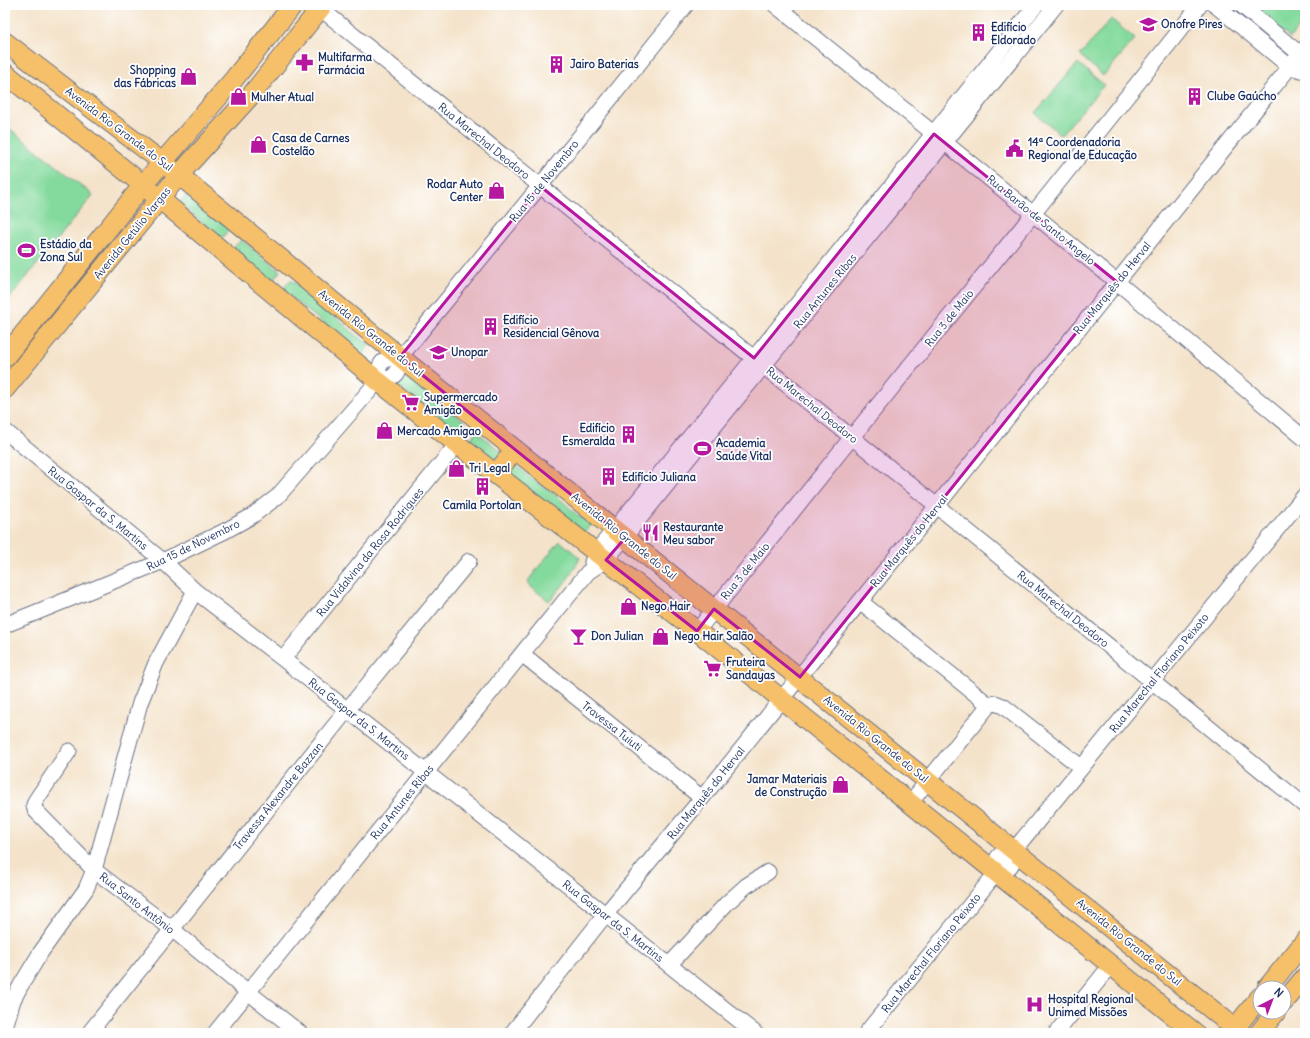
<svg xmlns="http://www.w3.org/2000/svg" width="1310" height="1038" font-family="Delius,sans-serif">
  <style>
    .green { fill: #84da9d; stroke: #50847e }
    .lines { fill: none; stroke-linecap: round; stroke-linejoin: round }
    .minor-casing { stroke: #676e84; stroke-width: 17 }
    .major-casing { stroke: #676e84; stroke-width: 21 }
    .minor { stroke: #fff; stroke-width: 15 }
    .major { stroke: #f6c06b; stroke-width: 19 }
    .marked { fill: #b5179e; fill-opacity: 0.2; stroke: #b5179e; stroke-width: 3; stroke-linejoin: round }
    .labels { text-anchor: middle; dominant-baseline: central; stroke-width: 3.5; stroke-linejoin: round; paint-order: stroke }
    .poi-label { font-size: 11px; font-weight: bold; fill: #1b2f5e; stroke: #fff; text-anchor: start }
    .street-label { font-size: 11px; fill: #1b2f5e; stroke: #fff }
  </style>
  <rect width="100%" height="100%" fill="#fff"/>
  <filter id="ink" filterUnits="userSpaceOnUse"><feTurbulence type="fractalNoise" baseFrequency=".025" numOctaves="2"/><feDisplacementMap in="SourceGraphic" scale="8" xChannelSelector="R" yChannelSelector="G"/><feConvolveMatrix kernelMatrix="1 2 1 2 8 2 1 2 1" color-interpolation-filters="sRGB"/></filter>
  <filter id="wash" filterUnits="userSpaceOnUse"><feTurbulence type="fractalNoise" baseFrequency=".012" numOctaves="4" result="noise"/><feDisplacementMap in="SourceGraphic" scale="16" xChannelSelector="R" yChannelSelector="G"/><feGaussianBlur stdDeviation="0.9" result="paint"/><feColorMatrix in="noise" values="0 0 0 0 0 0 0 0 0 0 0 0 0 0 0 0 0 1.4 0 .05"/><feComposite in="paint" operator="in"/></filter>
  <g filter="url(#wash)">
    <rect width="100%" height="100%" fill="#f4e3ca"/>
    <path class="green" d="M1250 5H1305V19L1290 38Z
      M1111 19 1135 39 1103 76 1080 55Z
      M1078 63 1104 85 1061 135 1035 113Z
      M5 125 93 195 5 304Z
      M187 194 207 209 217 219 230 227 222 239 179 203Z
      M241 240 280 271 271 283 233 248Z
      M290 280 298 284 327 311 337 318 358 337 370 344 362 355 353 354 343 339 282 290Z
      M404 373 465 422 458 431 395 384Z
      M477 432 507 456 498 467 467 441Z
      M508 457 529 477 556 495 576 514 592 524 584 534 502 469Z
      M560 541 580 558C572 574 562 588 549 601L531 587 528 581C538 567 549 554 560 541Z"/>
  </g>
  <g filter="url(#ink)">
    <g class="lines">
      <defs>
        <path id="minor" d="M316 5 937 506 1305 806
          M775 5 1117 282 1305 439
          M1215 5 1290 67 1305 71
          M1241 5 1300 54 1305 61
          M378 381C378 361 382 359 400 357
          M5 431 163 561 195 591 283 659 755 1033
          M592 562 596 552 754 358 1036 5
          M861 602 989 705
          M5 625 163 561 225 531 252 516 277 497 378 381C396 378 399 374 400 357L540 186 686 5
          M697 631 852 437 1033 214 1200 5
          M522 654 702 798
          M283 659 457 444
          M69 751 36 800 34 805 35 810 94 870 172 929 248 992 300 1033
          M910 803 989 705 995 703 1003 706 1081 767
          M997 872C993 858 1000 851 1014 850
          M669 965 727 903 746 886 768 872
          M5 1027 13 1000 21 985 41 952 86 889 94 870 140 703 156 663 195 591
          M89 1033 347 710 469 561
          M215 1033 588 572 606 560 1056 5
          M512 1033 605 915 702 798 1305 48
          M866 1033 997 872C1010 870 1015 863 1014 850L1305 495
          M1056 1033 1111 965"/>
        <path id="major" d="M5 42 179 175 400 357 1241 1033
          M5 73 143 185 378 381 457 444 697 631 1195 1033
          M5 357 143 185 234 79 293 5
          M5 389 179 175 252 94 323 5
          M496 474 515 449
          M1267 988 1305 941
          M1284 1002 1305 977
          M1231 1033 1260 997
          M1259 1033 1276 1012"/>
      </defs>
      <use href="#minor" class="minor-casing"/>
      <use href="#major" class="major-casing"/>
      <use href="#minor" class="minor"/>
      <use href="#major" class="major"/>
    </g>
  </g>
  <path class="marked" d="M934 134 1117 282 800 677 714 609 697 631 606 560 625 538 400 357 540 186 754 358Z"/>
  <defs>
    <symbol id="school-bare" viewBox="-9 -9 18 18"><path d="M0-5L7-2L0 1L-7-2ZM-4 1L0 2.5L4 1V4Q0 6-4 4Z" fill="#b5179e" stroke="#fff" stroke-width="2.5" paint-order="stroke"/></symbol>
    <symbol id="building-bare" viewBox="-9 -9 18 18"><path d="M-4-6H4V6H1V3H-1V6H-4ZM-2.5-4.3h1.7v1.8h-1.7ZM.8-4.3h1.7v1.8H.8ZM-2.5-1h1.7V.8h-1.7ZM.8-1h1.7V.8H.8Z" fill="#b5179e" stroke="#fff" stroke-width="2.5" paint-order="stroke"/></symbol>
    <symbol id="pharmacy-bare" viewBox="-9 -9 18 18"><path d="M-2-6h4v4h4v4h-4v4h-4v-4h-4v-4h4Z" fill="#b5179e" stroke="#fff" stroke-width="2.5" paint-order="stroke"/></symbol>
    <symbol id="shop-bare" viewBox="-9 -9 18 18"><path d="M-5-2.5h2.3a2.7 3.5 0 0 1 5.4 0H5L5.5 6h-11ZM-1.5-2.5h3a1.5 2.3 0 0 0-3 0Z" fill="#b5179e" stroke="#fff" stroke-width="2.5" paint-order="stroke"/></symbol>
    <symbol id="civic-bare" viewBox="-9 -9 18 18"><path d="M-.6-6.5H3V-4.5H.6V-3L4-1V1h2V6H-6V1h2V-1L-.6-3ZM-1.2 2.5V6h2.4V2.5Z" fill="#b5179e" stroke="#fff" stroke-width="2.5" paint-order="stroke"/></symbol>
    <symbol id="stadium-bare" viewBox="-9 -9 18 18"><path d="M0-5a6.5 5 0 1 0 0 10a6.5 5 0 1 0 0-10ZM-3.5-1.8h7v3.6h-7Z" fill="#b5179e" stroke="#fff" stroke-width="2.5" paint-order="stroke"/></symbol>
    <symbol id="university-bare" viewBox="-9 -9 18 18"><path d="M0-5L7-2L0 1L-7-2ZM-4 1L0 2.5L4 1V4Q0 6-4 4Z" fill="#b5179e" stroke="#fff" stroke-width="2.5" paint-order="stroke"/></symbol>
    <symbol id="supermarket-bare" viewBox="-9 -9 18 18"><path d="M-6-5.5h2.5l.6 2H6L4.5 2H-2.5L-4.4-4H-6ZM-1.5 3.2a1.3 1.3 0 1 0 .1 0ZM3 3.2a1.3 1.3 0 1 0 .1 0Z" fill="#b5179e" stroke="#fff" stroke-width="2.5" paint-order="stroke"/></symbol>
    <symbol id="restaurant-bare" viewBox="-9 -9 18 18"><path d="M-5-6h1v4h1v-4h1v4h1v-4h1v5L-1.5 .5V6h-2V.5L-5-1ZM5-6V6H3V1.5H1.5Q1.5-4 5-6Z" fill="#b5179e" stroke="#fff" stroke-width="2.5" paint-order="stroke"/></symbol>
    <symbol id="bar-bare" viewBox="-9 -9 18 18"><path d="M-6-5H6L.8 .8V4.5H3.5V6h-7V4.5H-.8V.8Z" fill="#b5179e" stroke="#fff" stroke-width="2.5" paint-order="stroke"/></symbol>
    <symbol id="hospital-bare" viewBox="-9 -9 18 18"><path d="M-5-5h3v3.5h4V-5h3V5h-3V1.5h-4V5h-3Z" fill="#b5179e" stroke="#fff" stroke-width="2.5" paint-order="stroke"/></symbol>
  </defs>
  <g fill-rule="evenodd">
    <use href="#school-bare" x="1136" y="12" width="25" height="25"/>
    <use href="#building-bare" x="966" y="20" width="25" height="25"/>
    <use href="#pharmacy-bare" x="292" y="50" width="25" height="25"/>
    <use href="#building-bare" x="544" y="52" width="25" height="25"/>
    <use href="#shop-bare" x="176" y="64" width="25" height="25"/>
    <use href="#building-bare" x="1182" y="84" width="25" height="25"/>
    <use href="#shop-bare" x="226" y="84" width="25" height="25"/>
    <use href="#shop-bare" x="246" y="132" width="25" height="25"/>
    <use href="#civic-bare" x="1002" y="136" width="25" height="25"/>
    <use href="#shop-bare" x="484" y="178" width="25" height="25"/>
    <use href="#stadium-bare" x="14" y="238" width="25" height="25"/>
    <use href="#building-bare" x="478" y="314" width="25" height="25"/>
    <use href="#university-bare" x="426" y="340" width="25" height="25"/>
    <use href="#supermarket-bare" x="398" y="390" width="25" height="25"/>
    <use href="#shop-bare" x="372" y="418" width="25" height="25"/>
    <use href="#building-bare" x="616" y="422" width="25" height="25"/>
    <use href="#stadium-bare" x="690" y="436" width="25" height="25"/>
    <use href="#shop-bare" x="444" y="456" width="25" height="25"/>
    <use href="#building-bare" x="596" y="464" width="25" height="25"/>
    <use href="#building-bare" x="470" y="474" width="25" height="25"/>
    <use href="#restaurant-bare" x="638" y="520" width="25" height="25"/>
    <use href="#shop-bare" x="616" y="594" width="25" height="25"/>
    <use href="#bar-bare" x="566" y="624" width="25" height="25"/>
    <use href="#shop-bare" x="648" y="624" width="25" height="25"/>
    <use href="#supermarket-bare" x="700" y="656" width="25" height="25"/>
    <use href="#shop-bare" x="828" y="772" width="25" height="25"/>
    <use href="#hospital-bare" x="1022" y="992" width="25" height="25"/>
  </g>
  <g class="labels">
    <g class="poi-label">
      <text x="1161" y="24">Onofre Pires</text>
      <text x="991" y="27">Edifício<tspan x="991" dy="13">Eldorado</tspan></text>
      <text x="318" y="57">Multifarma<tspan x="318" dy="13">Farmácia</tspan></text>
      <text x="570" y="64">Jairo Baterias</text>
      <text x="176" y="70" text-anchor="end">Shopping<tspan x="176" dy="13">das Fábricas</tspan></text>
      <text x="1207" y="96">Clube Gaúcho</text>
      <text x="251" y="97">Mulher Atual</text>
      <text x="272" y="138">Casa de Carnes<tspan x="272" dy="13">Costelão</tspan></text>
      <text x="1028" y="142">14ª Coordenadoria<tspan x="1028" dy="13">Regional de Educação</tspan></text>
      <text x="483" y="184" text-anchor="end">Rodar Auto<tspan x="483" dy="13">Center</tspan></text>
      <text x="40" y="244">Estádio da<tspan x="40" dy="13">Zona Sul</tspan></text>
      <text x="503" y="320">Edifício<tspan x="503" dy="13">Residencial Gênova</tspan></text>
      <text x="451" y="352">Unopar</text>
      <text x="424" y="397">Supermercado<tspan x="424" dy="13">Amigão</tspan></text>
      <text x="615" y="428" text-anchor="end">Edifício<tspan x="615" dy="13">Esmeralda</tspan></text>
      <text x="397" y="431">Mercado Amigao</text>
      <text x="716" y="443">Academia<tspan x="716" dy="13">Saúde Vital</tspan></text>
      <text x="469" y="468">Tri Legal</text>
      <text x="622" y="477">Edifício Juliana</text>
      <text x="482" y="505" text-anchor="middle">Camila Portolan</text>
      <text x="663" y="527">Restaurante<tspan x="663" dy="13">Meu sabor</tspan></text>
      <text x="641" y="606">Nego Hair</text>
      <text x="591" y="636">Don Julian</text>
      <text x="674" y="636">Nego Hair Salão</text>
      <text x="726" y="662">Fruteira<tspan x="726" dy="13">Sandayas</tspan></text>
      <text x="827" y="779" text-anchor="end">Jamar Materiais<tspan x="827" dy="13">de Construção</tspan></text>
      <text x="1048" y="999">Hospital Regional<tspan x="1048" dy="13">Unimed Missões</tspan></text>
    </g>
    <g class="street-label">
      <text transform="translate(119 129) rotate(37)">Avenida Rio Grande do Sul</text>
      <text transform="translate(484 141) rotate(39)">Rua Marechal Deodoro</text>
      <text transform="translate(544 181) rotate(-51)">Rua 15 de Novembro</text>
      <text transform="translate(1041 220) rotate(39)">Rua Barão de Santo Angelo</text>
      <text transform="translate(132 233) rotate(-51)">Avenida Getúlio Vargas</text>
      <text transform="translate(1112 288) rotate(-51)">Rua Marquês do Herval</text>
      <text transform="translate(825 291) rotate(-51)">Rua Antunes Ribas</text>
      <text transform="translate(949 318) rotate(-51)">Rua 3 de Maio</text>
      <text transform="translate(371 333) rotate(39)">Avenida Rio Grande do Sul</text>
      <text transform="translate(812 405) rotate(39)">Rua Marechal Deodoro</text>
      <text transform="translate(98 508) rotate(39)">Rua Gaspar da S. Martins</text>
      <text transform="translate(624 536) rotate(39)">Avenida Rio Grande do Sul</text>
      <text transform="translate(909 541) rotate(-51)">Rua Marquês do Herval</text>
      <text transform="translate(193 545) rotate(-26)">Rua 15 de Novembro</text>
      <text transform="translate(370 552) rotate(-51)">Rua Vidalvina da Rosa Rodrigues</text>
      <text transform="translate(745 571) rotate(-51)">Rua 3 de Maio</text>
      <text transform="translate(1063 609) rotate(39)">Rua Marechal Deodoro</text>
      <text transform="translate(1159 673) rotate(-51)">Rua Marechal Floriano Peixoto</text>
      <text transform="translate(359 719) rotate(38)">Rua Gaspar da S. Martins</text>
      <text transform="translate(612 726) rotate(38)">Travessa Tuiuti</text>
      <text transform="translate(876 739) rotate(39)">Avenida Rio Grande do Sul</text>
      <text transform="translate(706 793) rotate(-51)">Rua Marquês do Herval</text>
      <text transform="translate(278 796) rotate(-51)">Travessa Alexandre Bazzan</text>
      <text transform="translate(402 802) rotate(-51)">Rua Antunes Ribas</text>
      <text transform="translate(137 903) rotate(38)">Rua Santo Antônio</text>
      <text transform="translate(613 921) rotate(38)">Rua Gaspar da S. Martins</text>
      <text transform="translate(1129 942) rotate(39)">Avenida Rio Grande do Sul</text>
      <text transform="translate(931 953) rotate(-51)">Rua Marechal Floriano Peixoto</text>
    </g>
  </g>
  <rect width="1310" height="1038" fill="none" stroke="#fff" stroke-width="20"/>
  <g transform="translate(1272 1000) rotate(42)"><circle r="19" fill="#ffffff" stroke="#a4acbf"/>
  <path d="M0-3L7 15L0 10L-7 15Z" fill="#b5179e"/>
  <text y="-6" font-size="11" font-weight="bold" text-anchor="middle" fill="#1b2f5e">N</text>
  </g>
</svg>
